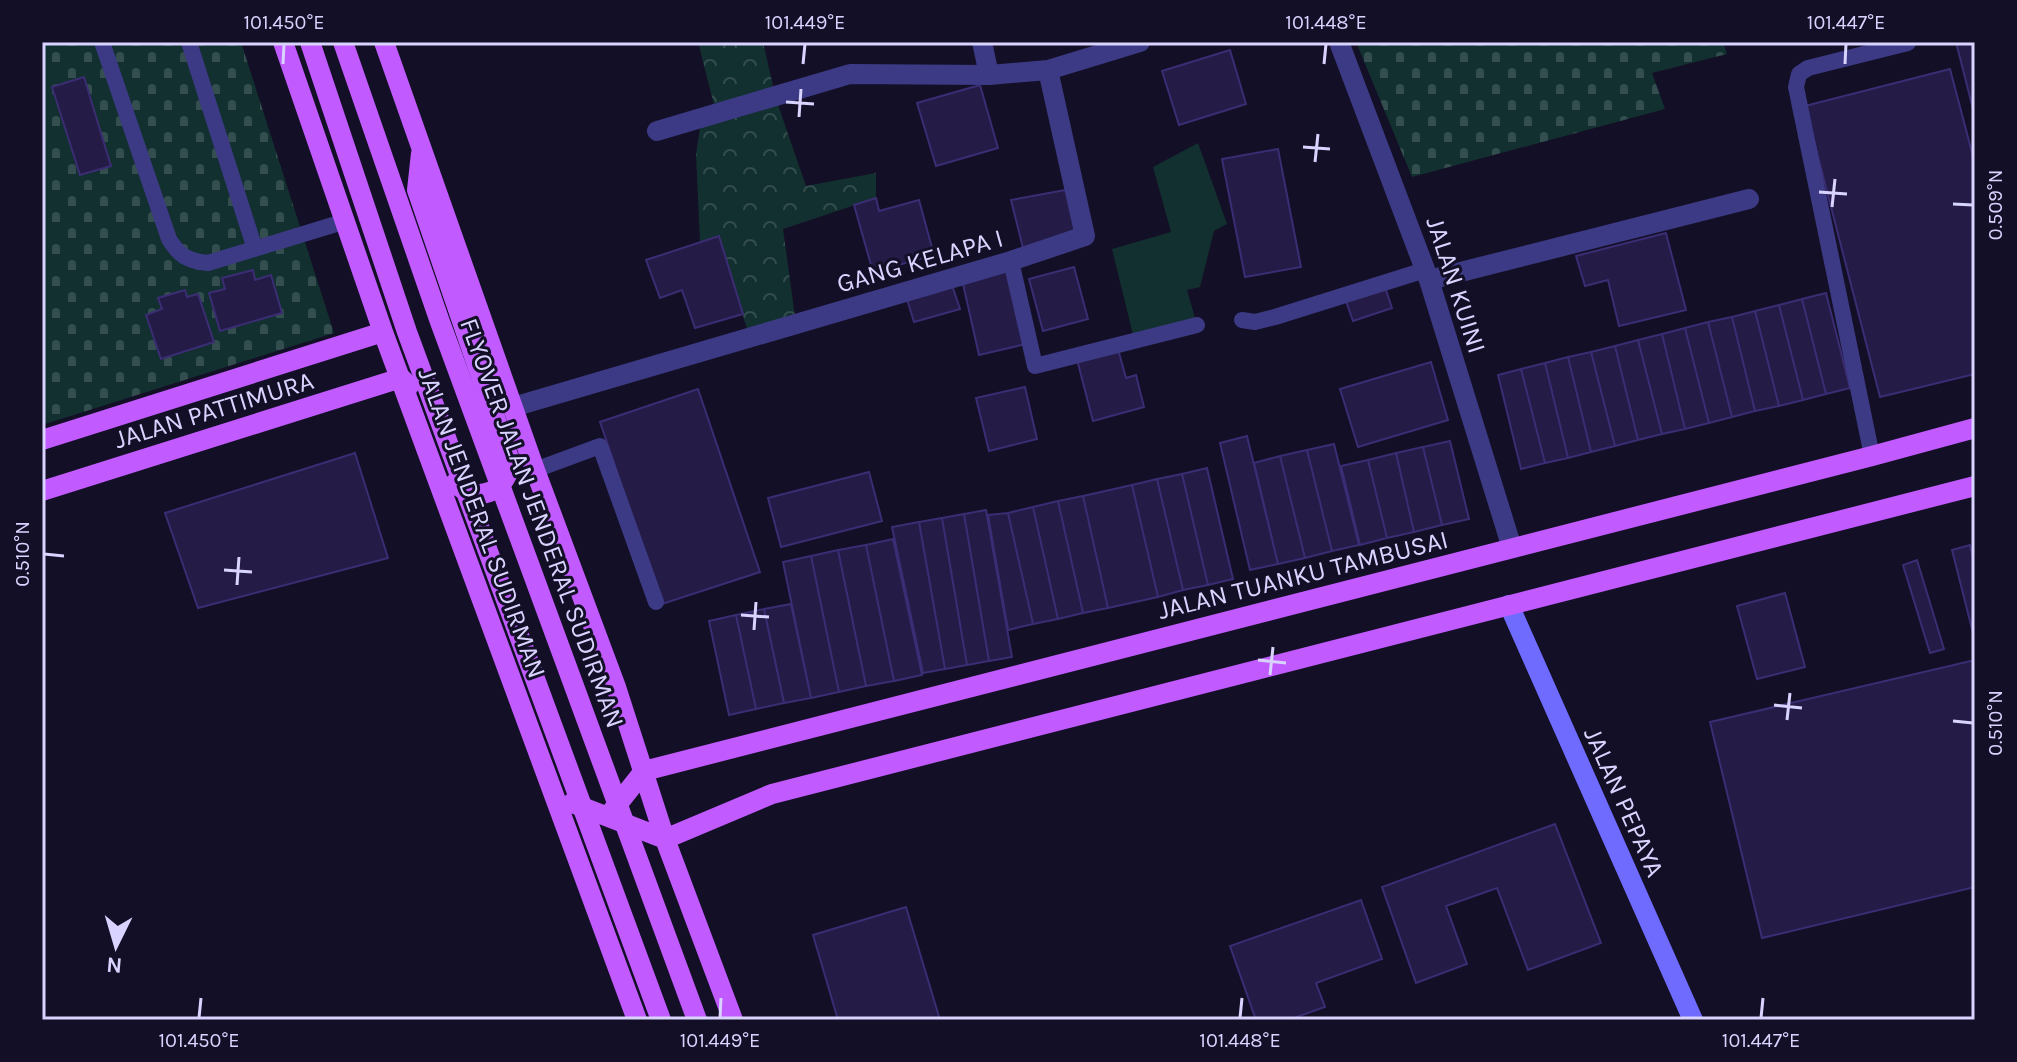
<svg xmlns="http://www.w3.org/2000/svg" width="2017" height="1062" font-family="Karla,sans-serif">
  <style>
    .grass { fill: #12302f }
    .forest { fill: url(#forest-crowns) }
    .cemetery { fill: url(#cemetery-stones) }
    .building { fill: #241b47; stroke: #3b2d73; stroke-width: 2 }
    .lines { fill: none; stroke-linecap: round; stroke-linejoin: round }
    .service { stroke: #3d3a85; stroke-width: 16 }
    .minor { stroke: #3d3a85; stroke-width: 20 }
    .tertiary { stroke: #3d3a85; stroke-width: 20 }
    .secondary { stroke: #6f6bff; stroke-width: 20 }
    .primary { stroke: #c25bff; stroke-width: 20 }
    .primary-bridge { stroke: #c25bff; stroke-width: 20 }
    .ticks { fill: none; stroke: #d9d4ff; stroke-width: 3 }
    .labels { text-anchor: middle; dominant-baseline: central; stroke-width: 6; stroke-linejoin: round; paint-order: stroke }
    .street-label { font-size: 26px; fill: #d9d4ff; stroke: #130f26 }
    .neatline { fill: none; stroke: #d9d4ff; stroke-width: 3 }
    .ticks-label { font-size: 20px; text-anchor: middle; fill: #d9d4ff }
  </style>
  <defs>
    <pattern id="forest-crowns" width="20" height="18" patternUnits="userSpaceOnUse" patternTransform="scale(2)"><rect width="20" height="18" fill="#12302f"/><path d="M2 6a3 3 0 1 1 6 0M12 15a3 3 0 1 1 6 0" fill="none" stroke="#344d4e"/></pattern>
    <pattern id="cemetery-stones" width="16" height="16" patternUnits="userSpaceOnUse" patternTransform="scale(2)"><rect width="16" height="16" fill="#12302f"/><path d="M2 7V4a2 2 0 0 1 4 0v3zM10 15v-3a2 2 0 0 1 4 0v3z" fill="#344d4e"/></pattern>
  </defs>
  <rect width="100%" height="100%" fill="#130f26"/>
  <path class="grass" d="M1198 143 1227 224 1214 231 1200 287 1187 290 1197 325 1134 339 1112 249 1171 232 1153 167Z"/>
  <path class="forest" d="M698 42H763L776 99 806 186 876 173V198L783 229 796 324 750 338 718 237 700 242 696 154 700 128 716 113Z"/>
  <path class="cemetery" d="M42 42H241L334 333 42 425Z
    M1356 42H1723L1727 54 1652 73 1665 109 1412 177Z"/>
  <path class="building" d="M1956 42H1975V108L1973 109Z
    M1230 50 1246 104 1179 125 1162 71Z
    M1950 69 1975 164V374L1880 397 1805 106Z
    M84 77 111 166 80 175 52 87Z
    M980 85 998 148 936 166 917 103Z
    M1278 149 1301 267 1245 277 1222 159Z
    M1071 189 1077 240 1024 252 1011 200Z
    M876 198 879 211 919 200 934 255 873 272 854 205Z
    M1666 233 1686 310 1619 326 1608 280 1585 286 1576 256Z
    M719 236 743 314 695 328 682 290 660 298 646 260Z
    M1008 264 1026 344 979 355 961 275Z
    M1074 267 1088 319 1043 331 1029 279Z
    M253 270 255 280 271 275 282 313 220 331 209 293 225 289 222 278Z
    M951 282 960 309 914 322 906 296Z
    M1385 287 1392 308 1353 321 1346 301Z
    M185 290 187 297 198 294 214 342 161 359 146 315 162 309 158 298Z
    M1826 293 1850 388 1826 394 1802 299Z
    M1802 299 1826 394 1803 400 1779 305Z
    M1779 305 1803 400 1779 406 1755 311Z
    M1755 311 1779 406 1755 411 1732 317Z
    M1732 317 1755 411 1732 417 1708 322Z
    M1708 322 1732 417 1709 423 1685 328Z
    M1685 328 1709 423 1685 429 1662 334Z
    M1662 334 1685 429 1662 434 1638 340Z
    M1638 340 1662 434 1638 440 1615 346Z
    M1116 342 1126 378 1136 375 1144 407 1093 421 1075 352Z
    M1615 346 1638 440 1615 446 1591 352Z
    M1591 352 1615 446 1591 452 1568 357Z
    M1568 357 1591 452 1568 458 1545 363Z
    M1431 362 1448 420 1358 447 1340 389Z
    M1545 363 1568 458 1545 463 1521 369Z
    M1521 369 1545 463 1521 469 1498 375Z
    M1025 387 1037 439 989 451 976 398Z
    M698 389 760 572 662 604 600 422Z
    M1247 436 1278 564 1250 570 1220 443Z
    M1450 441 1469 519 1442 525 1423 447Z
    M1334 444 1359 545 1332 551 1307 450Z
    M1423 447 1442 525 1414 532 1396 453Z
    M1307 450 1332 551 1305 558 1280 456Z
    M355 453 388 558 198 608 165 513Z
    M1396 453 1414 532 1387 538 1368 460Z
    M1280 456 1305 558 1278 564 1254 463Z
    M1368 460 1387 538 1360 545 1341 466Z
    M1207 468 1233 579 1208 585 1182 474Z
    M869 472 882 521 781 547 768 498Z
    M1182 474 1208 585 1183 590 1157 479Z
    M1157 479 1183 590 1158 597 1132 485Z
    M1132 485 1158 597 1108 608 1083 496Z
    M1083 496 1108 608 1083 613 1058 501Z
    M1058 501 1083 613 1058 619 1033 507Z
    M1033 507 1058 619 1033 624 1008 513Z
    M986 510 1012 657 989 661 964 514Z
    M1008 513 1033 624 1008 630 988 515Z
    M964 514 989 661 967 665 942 518Z
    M942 518 967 665 945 669 919 522Z
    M919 522 945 669 923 673 892 527Z
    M893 539 922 675 894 681 866 545Z
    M866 545 894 681 866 686 838 550Z
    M1970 545 1975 567V641L1952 550Z
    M838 550 866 686 839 692 811 556Z
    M811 556 839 692 811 698 783 562Z
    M1917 560 1944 649 1930 653 1903 565Z
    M1785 593 1805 667 1757 679 1737 606Z
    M791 604 811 698 784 703 764 609Z
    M764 609 784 703 756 709 736 615Z
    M736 615 756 709 729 715 709 621Z
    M1975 660V887L1762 938 1710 722Z
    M1555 824 1601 943 1528 970 1497 888 1446 906 1467 964 1416 983 1382 887Z
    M1361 900 1382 959 1316 983 1325 1007 1288 1020H1256L1230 946Z
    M906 907 940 1020H838L813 935Z"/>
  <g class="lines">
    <path class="service" d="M102 42 169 239C179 256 188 261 208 263L346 221
      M189 42 255 249
      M1011 261 1035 366 1197 325
      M1242 320 1255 322 1275 317 1425 270
      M1872 456 1796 87 1799 74 1808 68 1908 43
      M535 470 600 446 656 602"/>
    <path class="minor" d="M982 42 989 75
      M657 131 850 74 989 75 1048 70 1140 42
      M1429 280 1749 199
      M513 407 1011 261 1085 236 1048 70"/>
    <path class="tertiary" d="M1339 42 1429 280 1512 548"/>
    <path class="secondary" d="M1509 605 1693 1020"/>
    <path class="primary" d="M283 42 383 332 637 1020
      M384 42 535 470 616 687 665 839 733 1020
      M421 153 417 190 511 464C504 493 477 504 455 483
      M42 440 383 332
      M42 491 401 378 409 386
      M644 771 1872 456 1975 428
      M572 803 665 839
      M609 815 644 771
      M665 839 772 794 1975 486"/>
    <path class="primary-bridge" d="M310 42 407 332 661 1020
      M343 42 440 322 697 1020"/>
  </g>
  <path class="ticks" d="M283 64 284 44M803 64 805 44M1324 64 1326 44M1845 64 1846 44M786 102 814 104M799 117 801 89M1303 147 1330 149M1315 162 1318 134M1819 192 1847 194M1953 204 1973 205M1832 207 1835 179M44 554 64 556M224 570 252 572M237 585 239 557M741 615 769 617M754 630 756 602M1258 660 1286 663M1270 675 1273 647M1774 705 1802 708M1787 720 1790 693M1953 721 1973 723M199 1018 201 998M720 1018 721 998M1240 1018 1242 998M1761 1018 1763 998"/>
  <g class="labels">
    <g class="street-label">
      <text transform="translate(920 261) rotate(-16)">GANG KELAPA I</text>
      <text transform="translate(1456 285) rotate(72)">JALAN KUINI</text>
      <text transform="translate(214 410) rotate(-17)">JALAN PATTIMURA</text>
      <text transform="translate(482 523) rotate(70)">JALAN JENDERAL SUDIRMAN</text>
      <text transform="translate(542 523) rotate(70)">FLYOVER JALAN JENDERAL SUDIRMAN</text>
      <text transform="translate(1303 575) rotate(-14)">JALAN TUANKU TAMBUSAI</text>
      <text transform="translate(1624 802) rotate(66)">JALAN PEPAYA</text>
    </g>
  </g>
  <rect width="2017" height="1062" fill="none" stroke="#130f26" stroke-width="88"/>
  <g transform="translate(116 946) rotate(185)" stroke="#130f26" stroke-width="6" paint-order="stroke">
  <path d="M0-6L14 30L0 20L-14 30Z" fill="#d9d4ff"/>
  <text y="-12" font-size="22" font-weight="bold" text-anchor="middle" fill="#d9d4ff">N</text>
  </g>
  <rect x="44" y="44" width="1929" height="974" class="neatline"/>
  <g class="ticks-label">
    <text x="284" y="29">101.450°E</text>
    <text x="805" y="29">101.449°E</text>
    <text x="1326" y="29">101.448°E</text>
    <text x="1846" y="29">101.447°E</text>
    <text transform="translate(1995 205) rotate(-90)" y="7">0.509°N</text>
    <text transform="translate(22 554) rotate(-90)" y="7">0.510°N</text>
    <text transform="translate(1995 723) rotate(-90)" y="7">0.510°N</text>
    <text x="199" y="1047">101.450°E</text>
    <text x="720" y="1047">101.449°E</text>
    <text x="1240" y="1047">101.448°E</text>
    <text x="1761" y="1047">101.447°E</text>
  </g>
</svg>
